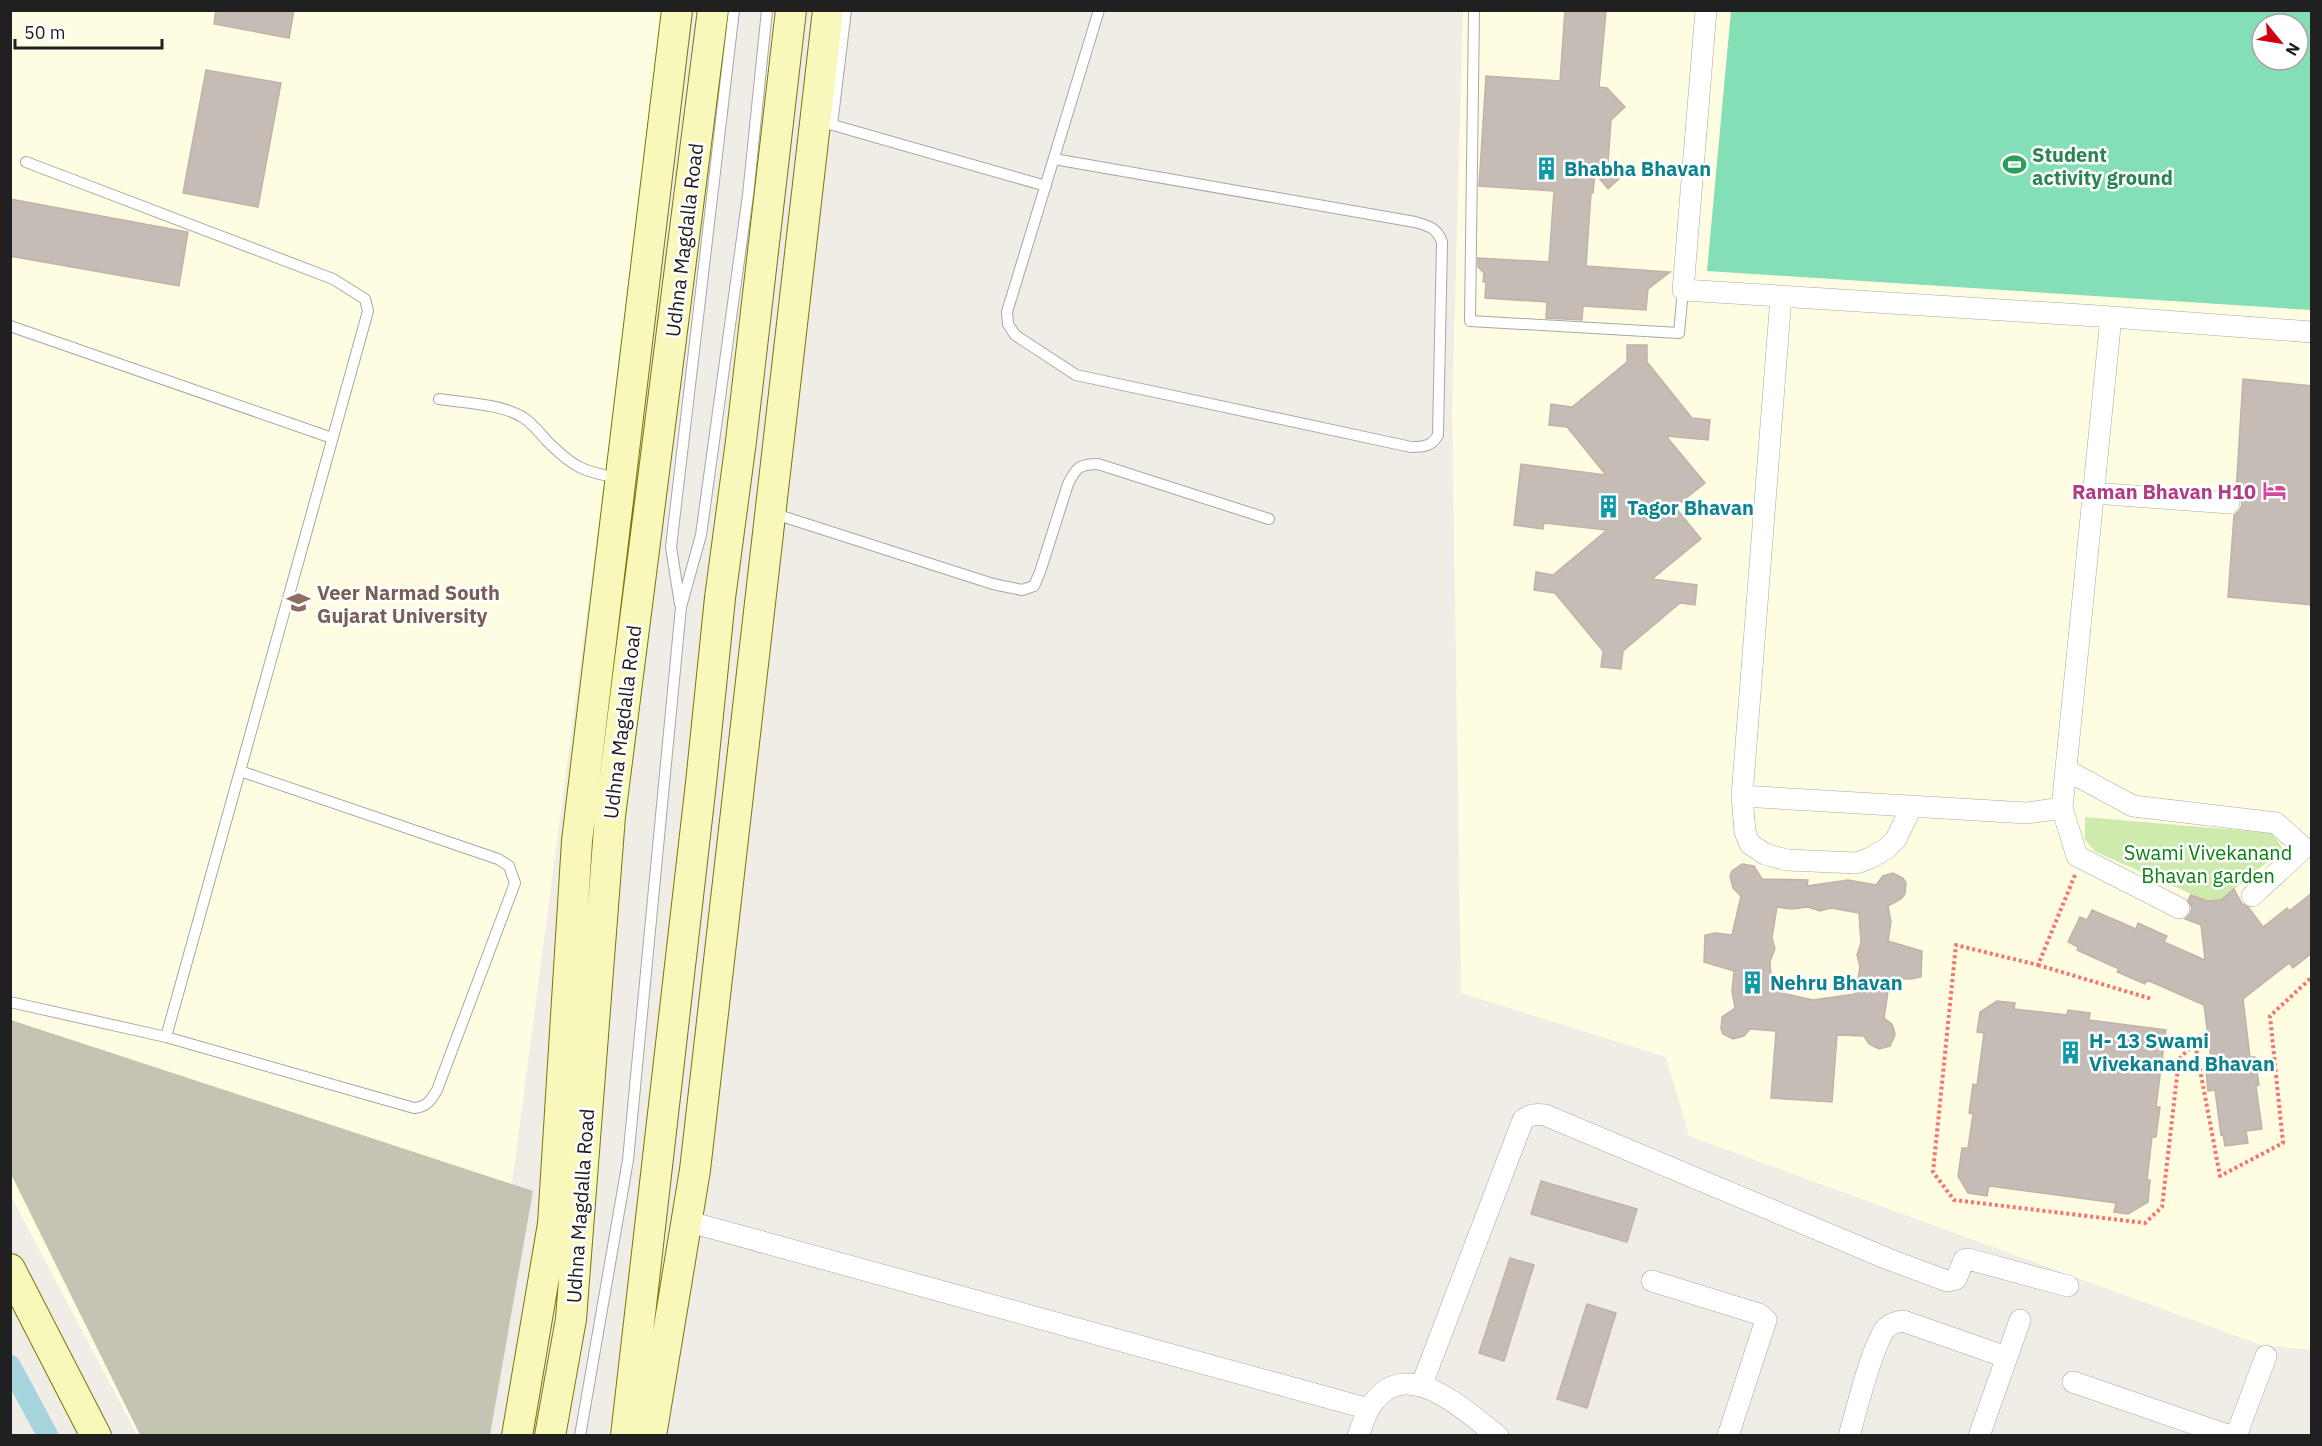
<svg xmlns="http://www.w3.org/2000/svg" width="2322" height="1446" font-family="'IBM Plex Sans',sans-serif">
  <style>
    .education { fill: #fffde1; fill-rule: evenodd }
    .construction { fill: #c5c4b2 }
    .grass { fill: #cfeaad }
    .pitch { fill: #85dfb6; fill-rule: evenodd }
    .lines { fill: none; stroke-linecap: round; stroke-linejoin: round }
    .canal { stroke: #a7d5de; stroke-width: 21 }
    .building { fill: #c5bcb6; stroke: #c2b2a9; stroke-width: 1.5; fill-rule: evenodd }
    .lane-casing { stroke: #a7a7a7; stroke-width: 12 }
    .street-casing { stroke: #a7a7a7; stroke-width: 22 }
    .secondary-casing { stroke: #747805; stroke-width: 32 }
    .path { stroke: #f9736e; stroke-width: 4; stroke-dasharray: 3 3; stroke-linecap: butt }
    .lane { stroke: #fff; stroke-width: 10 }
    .street { stroke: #fff; stroke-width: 21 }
    .secondary { stroke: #f9f8bb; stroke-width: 30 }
    .labels { text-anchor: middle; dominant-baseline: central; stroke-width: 5; stroke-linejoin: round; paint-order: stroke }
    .leisure-label { font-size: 20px; font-weight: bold; fill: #27864d; stroke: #fff; text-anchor: start }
    .culture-label { font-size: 20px; font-weight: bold; fill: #0d838f; stroke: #fff; text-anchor: start }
    .street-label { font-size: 20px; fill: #202020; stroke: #fff }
    .hotel-label { font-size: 20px; font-weight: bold; fill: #b23c85; stroke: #fff; text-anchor: end }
    .education-label { font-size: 20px; font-weight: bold; fill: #785e54; stroke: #fff; text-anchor: start }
    .park-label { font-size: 20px; fill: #0c800e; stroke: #fff }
  </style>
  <rect width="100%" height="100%" fill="#f0ece6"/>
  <path class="education" d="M10 11H666L479 1435H137L11 1196Z
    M1463 11H2311V1350L2261 1345 1689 1136 1666 1057 1461 993 1452 411ZM2262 24H2298V60H2262Z"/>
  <path class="construction" d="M11 1020 533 1191 490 1435H140L11 1174Z"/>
  <path class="grass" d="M2085 817 2272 833 2283 849 2221 900 2207 901 2096 852 2085 840Z"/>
  <path class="pitch" d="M1731 11H2311V310L1707 271ZM2262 24H2298V60H2262Z"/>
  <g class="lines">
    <path class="canal" d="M10 1365 48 1436"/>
  </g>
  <path class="building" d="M216 10H294L289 38 214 24Z
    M1565 10 1606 12 1599 87 1607 88 1625 107 1611 120 1608 163 1621 177 1608 189 1595 173 1593 193H1591L1586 266 1670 272 1648 289 1646 310 1583 306 1582 320 1546 318 1547 302 1485 298 1486 282H1483L1484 273 1478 267V258L1549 262 1554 191 1479 186 1486 76 1560 81Z
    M206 70 281 83 258 207 183 193Z
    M10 199 188 232 179 286 10 256Z
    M1627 345H1647V362L1692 418 1710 420 1708 440 1666 436 1705 483 1675 507 1701 539 1652 579 1697 585 1695 605 1680 603 1623 651 1621 669 1601 667 1603 651 1555 593 1534 590 1536 572 1553 575 1607 530 1544 523 1543 529 1514 525 1521 464 1606 475 1567 427 1549 425 1551 404 1572 407 1627 362Z
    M2243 379 2312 386V605L2228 597 2234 515 2239 511 2242 505 2240 497 2236 492Z
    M1742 864 1754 866 1762 879 1808 880 1807 886 1848 880 1876 885 1883 876 1893 873 1903 878 1906 883 1905 894 1901 899 1888 906 1891 922 1888 941 1922 951 1921 977 1911 979 1890 978 1884 1018 1892 1024 1894 1030 1895 1035 1890 1046 1879 1049 1869 1044 1864 1036 1837 1035 1832 1102 1771 1098 1776 1031 1750 1029 1744 1036 1733 1039 1723 1034 1721 1029 1722 1017 1735 1008 1732 991 1734 971 1704 962 1705 935 1715 933 1732 935 1741 896 1733 888 1730 876 1732 871ZM1777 907 1792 909 1808 907 1820 911 1831 908 1859 913 1861 943 1857 955 1860 967 1855 994 1813 1000 1772 991 1770 961 1775 949 1772 938Z
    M2234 889 2242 904 2249 908 2263 927 2287 908 2289 911 2312 893V953L2293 968 2289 963 2243 999 2250 1057H2255L2259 1085 2256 1086 2262 1129 2246 1131 2248 1143 2225 1146 2223 1134 2221 1135 2215 1090 2208 1091 2205 1060 2211 1059 2204 1005 2147 980 2145 984 2117 972 2119 969 2077 950 2078 947 2068 942 2080 917 2087 920 2092 910 2136 929 2138 923 2167 936 2164 942 2205 960 2201 925 2185 919 2190 914 2192 908 2188 900 2191 895 2207 901 2221 900Z
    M1997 1001 2015 1003 2014 1009 2067 1015 2068 1010 2090 1013 2089 1020 2166 1030 2156 1107H2160L2156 1137H2152L2147 1180H2150L2148 1202 2128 1214 2114 1212 2116 1203 2042 1193 1989 1186 1987 1196 1968 1193 1958 1176 1962 1148H1968L1973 1114 1969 1113 1973 1084 1977 1085 1984 1033 1977 1032 1980 1012Z
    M1541 1181 1637 1209 1627 1242 1531 1214Z
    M1510 1258 1534 1265 1504 1361 1479 1353Z
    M1587 1304 1616 1313 1587 1408 1557 1399Z"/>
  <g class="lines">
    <defs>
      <path id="lane" d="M1474 10 1470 321 1679 333 1683 290
        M819 121 1046 186
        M832 125 846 10
        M1054 159 1415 222C1429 226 1437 228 1442 242L1438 435C1432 446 1424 447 1411 447L1076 375 1015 335 1008 324 1007 312 1099 10
        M26 162 333 279 365 299 368 311 166 1037
        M10 326 332 438
        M439 399C464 403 503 404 524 418 533 424 540 433 547 441 573 467 583 472 619 478
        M772 513 993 584 1022 590 1034 586 1040 572 1068 484C1076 468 1079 464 1098 464L1269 519
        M680 604 671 547 734 10
        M10 1002 166 1037 414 1108C427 1107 431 1100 437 1090L515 883 509 866 498 859 240 771
        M580 1436 628 1160 681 607 701 535 748 195 767 10"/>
      <path id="street" d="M1706 10 1683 290 2098 316 2312 332
        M1781 297 1742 796 2027 813 2062 808
        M2111 317 2062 808 2077 856 2179 908
        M2093 493 2229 503
        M2066 770 2133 806 2276 823 2304 848 2252 896
        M1742 796 1745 832 1750 844 1765 854 1787 860 1857 863 1870 858 1886 849 1896 839 1912 806
        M686 1221 1369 1409
        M1652 1281 1759 1314 1766 1320 1728 1436
        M2073 1382 2230 1436
        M1422 1384 1523 1120C1530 1114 1536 1114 1545 1115L1888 1259 1947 1281 1956 1279 1964 1260 1968 1259 2068 1286
        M1358 1436C1362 1427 1364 1417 1369 1409 1404 1350 1463 1410 1498 1436
        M1849 1436C1856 1412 1872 1345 1886 1328 1891 1323 1896 1322 1903 1321L2006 1357
        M1979 1436 2020 1320
        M2236 1436 2266 1356"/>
      <path id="secondary" d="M10 1269 96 1436
        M517 1436 553 1224 577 841 677 10
        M550 1436 571 1319 610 816 713 10
        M626 1436 701 783 720 598 741 441 791 10
        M651 1436 695 1170 828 10"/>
    </defs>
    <use href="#lane" class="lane-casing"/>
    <use href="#street" class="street-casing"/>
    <use href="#secondary" class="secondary-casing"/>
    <path class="path" d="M2075 875 2038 965 1956 945 1933 1172 1954 1200 2145 1223 2162 1207 2179 1059 2195 1043 2220 1176 2283 1143 2270 1016 2312 977
      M2038 965 2152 999"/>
    <use href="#lane" class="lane"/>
    <use href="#street" class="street"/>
    <use href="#secondary" class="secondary"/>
  </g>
  <defs>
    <symbol id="stadium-bare" viewBox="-9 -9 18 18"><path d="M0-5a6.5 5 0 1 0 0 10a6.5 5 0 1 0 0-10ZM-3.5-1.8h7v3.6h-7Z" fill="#2e9e5b" stroke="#fff" stroke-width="2.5" paint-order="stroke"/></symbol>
    <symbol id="building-bare" viewBox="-9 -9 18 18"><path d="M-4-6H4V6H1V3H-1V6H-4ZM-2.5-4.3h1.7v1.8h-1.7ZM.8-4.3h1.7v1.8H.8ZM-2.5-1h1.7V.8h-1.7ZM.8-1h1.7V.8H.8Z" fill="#0f9aa8" stroke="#fff" stroke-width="2.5" paint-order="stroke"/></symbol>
    <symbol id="hotel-bare" viewBox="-9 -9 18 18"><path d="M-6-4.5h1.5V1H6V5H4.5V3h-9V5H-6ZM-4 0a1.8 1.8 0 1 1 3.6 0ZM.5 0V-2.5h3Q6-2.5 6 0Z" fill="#d1479c" stroke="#fff" stroke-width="2.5" paint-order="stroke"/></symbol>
    <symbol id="university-bare" viewBox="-9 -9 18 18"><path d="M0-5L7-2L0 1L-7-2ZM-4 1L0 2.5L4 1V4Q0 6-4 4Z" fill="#8d6e63" stroke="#fff" stroke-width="2.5" paint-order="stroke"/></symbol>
  </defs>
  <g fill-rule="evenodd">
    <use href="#stadium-bare" x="1998" y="148" width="33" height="33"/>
    <use href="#building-bare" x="1530" y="152" width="33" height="33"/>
    <use href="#hotel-bare" x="2258" y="474" width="33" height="33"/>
    <use href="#building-bare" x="1592" y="490" width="33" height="33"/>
    <use href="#university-bare" x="282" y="586" width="33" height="33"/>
    <use href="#building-bare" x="1736" y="966" width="33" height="33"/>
    <use href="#building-bare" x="2054" y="1036" width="33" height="33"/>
  </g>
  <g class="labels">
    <g class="leisure-label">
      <text x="2032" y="154">Student<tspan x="2032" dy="23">activity ground</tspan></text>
    </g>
    <g class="culture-label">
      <text x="1564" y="168">Bhabha Bhavan</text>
      <text x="1627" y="507">Tagor Bhavan</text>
      <text x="1770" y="982">Nehru Bhavan</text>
      <text x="2089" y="1040">H- 13 Swami<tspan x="2089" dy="23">Vivekanand Bhavan</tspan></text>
    </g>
    <g class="street-label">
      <text transform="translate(684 240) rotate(-83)">Udhna Magdalla Road</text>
      <text transform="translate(622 722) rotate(-83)">Udhna Magdalla Road</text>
      <text transform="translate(580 1206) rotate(-86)">Udhna Magdalla Road</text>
    </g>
    <g class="hotel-label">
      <text x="2256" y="491">Raman Bhavan H10</text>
    </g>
    <g class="education-label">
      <text x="317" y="592">Veer Narmad South<tspan x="317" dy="23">Gujarat University</tspan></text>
    </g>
    <g class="park-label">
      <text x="2208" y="852">Swami Vivekanand<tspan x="2208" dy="23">Bhavan garden</tspan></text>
    </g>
  </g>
  <rect width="2322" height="1446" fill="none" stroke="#202020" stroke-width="24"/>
  <g transform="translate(2280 42) rotate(120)"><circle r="28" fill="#ffffff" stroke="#a6a6a6" stroke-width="1.5"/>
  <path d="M0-4.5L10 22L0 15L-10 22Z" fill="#cf0110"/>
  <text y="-9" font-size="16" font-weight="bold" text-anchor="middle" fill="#202020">N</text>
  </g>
  <path d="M15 39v9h147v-9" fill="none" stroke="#202020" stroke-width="3"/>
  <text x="24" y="39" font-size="18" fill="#202020" stroke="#ffffff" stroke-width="4.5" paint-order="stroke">50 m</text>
</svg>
